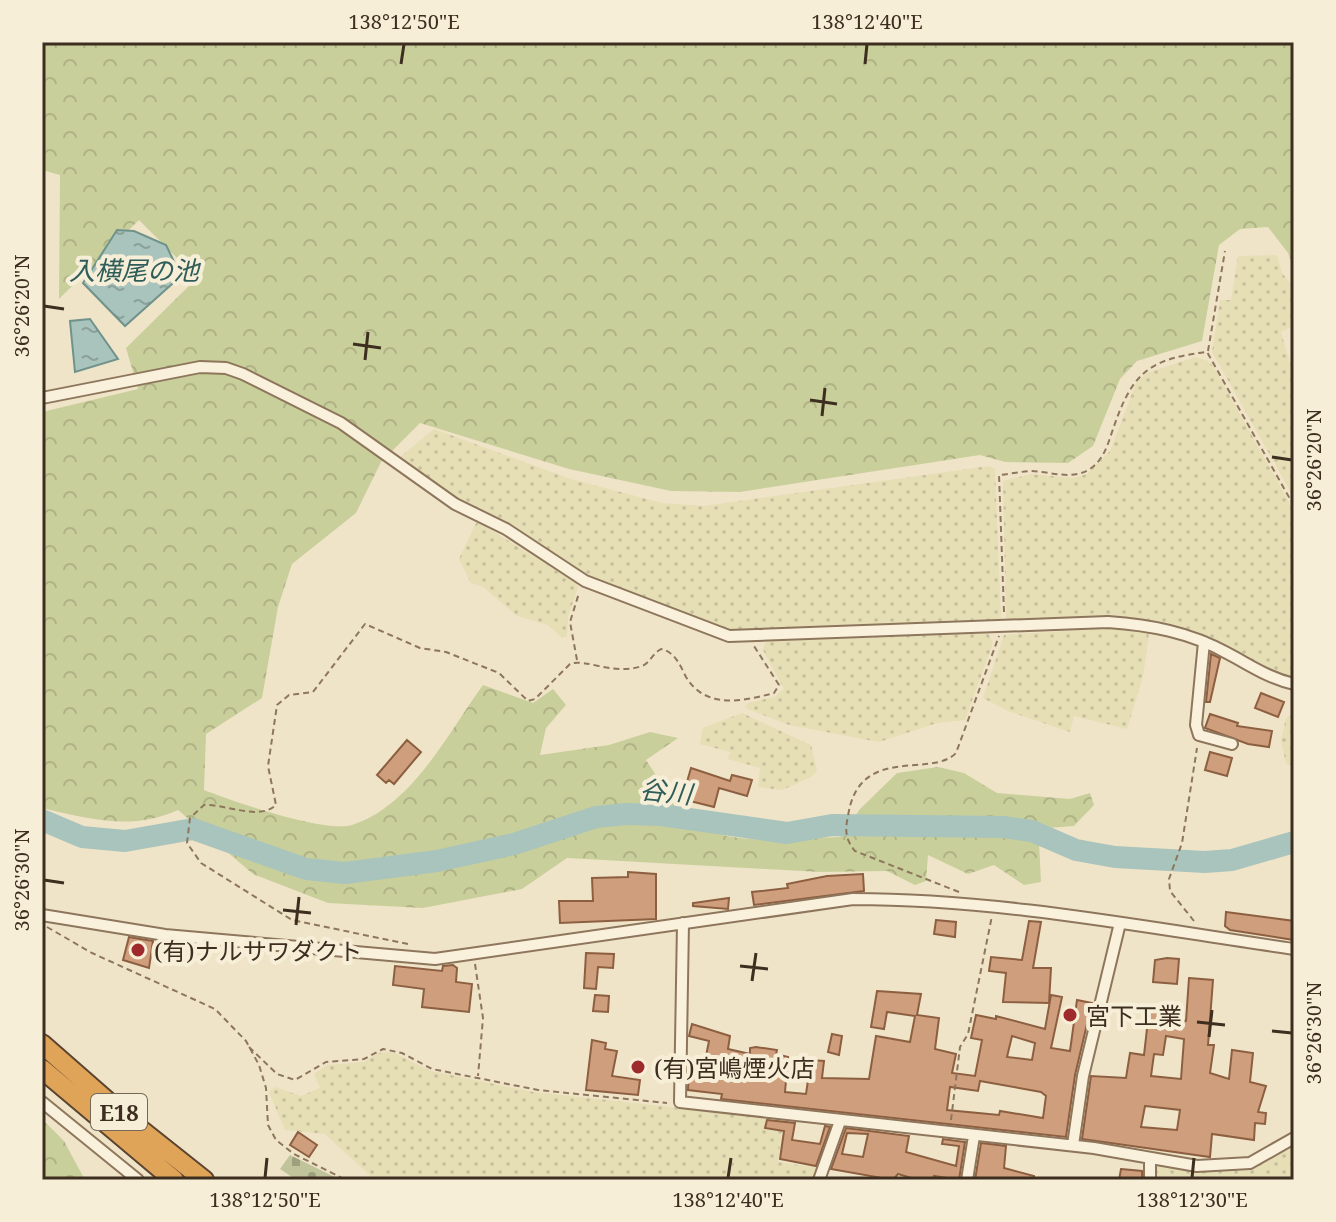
<svg xmlns="http://www.w3.org/2000/svg" width="1336" height="1222" font-family="'Noto Serif','Noto Sans JP',serif">
  <style>
    .farmland { fill: url(#farmland-dots) }
    .forest { fill: url(#forest-crowns) }
    .cemetery { fill: url(#cemetery-stones) }
    .water { fill: url(#water-ripples); stroke: #6f938a; stroke-width: 2 }
    .lines { fill: none; stroke-linecap: round; stroke-linejoin: round }
    .river { stroke: #a9c4bc; stroke-width: 22 }
    .building { fill: #cf9f7d; stroke: #8d5f41; stroke-width: 2; fill-rule: evenodd }
    .minor-casing { stroke: #8d765c; stroke-width: 14 }
    .motorway-casing { stroke: #5b4430; stroke-width: 22 }
    .path { stroke: #8d765c; stroke-width: 2; stroke-dasharray: 6 4; stroke-linecap: butt }
    .minor { stroke: #faf1dc; stroke-width: 10 }
    .motorway { stroke: #e0a458; stroke-width: 18 }
    .ticks { fill: none; stroke: #3d2e20; stroke-width: 3 }
    .poi-dot { fill: #9e2a2b; stroke: #f7eed8; stroke-width: 3 }
    .labels { text-anchor: middle; dominant-baseline: central; stroke-width: 8; stroke-linejoin: round; paint-order: stroke }
    .shield { fill: #f7eed8; stroke: #756857; stroke-width: 2 }
    .shield-label { font-size: 22px; font-weight: bold; fill: #3d2e20 }
    .poi-label { font-size: 24px; fill: #3d2e20; stroke: #f7eed8; text-anchor: start }
    .water-label { font-size: 26px; font-style: italic; fill: #2f5d5a; stroke: #f7eed8 }
    .neatline { fill: none; stroke: #3d2e20; stroke-width: 3 }
    .ticks-label { font-size: 20px; text-anchor: middle; fill: #3d2e20 }
  </style>
  <defs>
    <pattern id="farmland-dots" width="8" height="8" patternUnits="userSpaceOnUse" patternTransform="scale(2)"><rect width="8" height="8" fill="#e6deb5"/><path d="M2 2h.1M6 6h.1" fill="none" stroke="#c6bf9b" stroke-width="1.8" stroke-linecap="round"/></pattern>
    <pattern id="forest-crowns" width="20" height="18" patternUnits="userSpaceOnUse" patternTransform="scale(2)"><rect width="20" height="18" fill="#c9cf9b"/><path d="M2 6a3 3 0 1 1 6 0M12 15a3 3 0 1 1 6 0" fill="none" stroke="#aeb285"/></pattern>
    <pattern id="cemetery-stones" width="16" height="16" patternUnits="userSpaceOnUse" patternTransform="scale(2)"><rect width="16" height="16" fill="#bfc49a"/><path d="M2 7V4a2 2 0 0 1 4 0v3zM10 15v-3a2 2 0 0 1 4 0v3z" fill="#9ca07d"/></pattern>
    <pattern id="water-ripples" width="26" height="14" patternUnits="userSpaceOnUse" patternTransform="scale(2)"><rect width="26" height="14" fill="#a9c4bc"/><path d="M2 4q2-2 4 0t4 0M15 11q2-2 4 0t4 0" fill="none" stroke="#8ba098"/></pattern>
  </defs>
  <rect width="100%" height="100%" fill="#f0e4c8"/>
  <path class="farmland" d="M1277 255 1282 273 1294 288 1293 326 1281 332 1290 363 1294 364V498L1212 352 1220 300H1231L1238 256Z
    M1195 357 1208 361 1213 366 1294 511V679L1271 673 1223 645 1155 620 1006 619 1003 481 1031 474 1073 478 1087 474 1110 451 1136 383 1147 373Z
    M434 429 571 479 662 503 704 506 989 466 995 469 1001 618 999 621 789 628 744 633 729 630 589 576 498 518 457 499 400 457Z
    M477 521 576 583 578 587 568 617 567 636 562 638 548 625 517 616 483 587 471 583 459 559Z
    M1109 628 1149 633 1143 677 1127 729 1074 716 1070 732 1008 711 983 698 1004 635Z
    M988 633 993 643 965 720 937 723 879 742 789 725 745 708 748 703 774 697 784 689 763 650 765 643 771 641Z
    M742 713 811 745 817 771 811 777 782 790 758 787 760 768 728 759 730 752 700 744 703 728Z
    M1294 713V767H1293L1286 763 1281 741 1286 718Z
    M392 1052 431 1071 533 1092 783 1119 778 1162 819 1168 816 1180H375L325 1134 285 1130 269 1092 275 1087 301 1096 320 1088 314 1074 327 1065 364 1062 378 1053Z
    M1294 1143V1180H1153L1157 1163 1217 1170Z"/>
  <path class="forest" d="M42 42H1294V269L1288 253 1268 227 1240 229 1219 245 1202 341 1137 361 1120 379 1093 446 1068 463 1005 462 980 455 740 492 671 491 569 469 420 423 381 462 356 513 292 564 278 607 262 698 206 734 204 790C232 801 325 833 352 825 413 805 447 734 483 685L533 703 553 689 566 705 546 728 540 755 609 745 650 732 678 738 646 760C663 785 681 816 709 830 737 845 808 838 840 837L860 809 897 773 938 767 964 773 997 793 1070 799 1090 793 1094 805 1074 826 1048 828 1039 843 1041 882 1024 885 994 865 968 874 928 855 926 881 915 885 887 871 820 872 567 858 522 889 423 908 328 903 253 874 178 810C132 831 90 819 42 808V412L138 389 126 348 197 278 139 220 59 299 60 175 42 170Z
    M42 1119 64 1141 85 1180H42Z"/>
  <path class="cemetery" d="M290 1155 341 1180H290L292 1177 280 1169Z"/>
  <path class="water" d="M117 230 134 231 166 245 181 276 125 326 83 283Z
    M90 319 118 359 75 372 70 321Z"/>
  <g class="lines">
    <path class="river" d="M42 820 82 837 125 841 193 829 306 869 345 873 437 861 514 844 596 817 627 814 661 815 787 833 832 825 1003 827 1032 831 1076 850 1115 857 1205 862 1232 860 1294 842"/>
  </g>
  <path class="building" d="M1211 654 1220 658 1210 702H1206Z
    M1261 693 1284 702 1278 717 1255 708Z
    M1210 714 1238 723 1237 726 1272 731 1269 747 1248 744 1205 728Z
    M407 740 421 752 394 784 389 780 386 783 377 775Z
    M1210 752 1232 758 1227 776 1205 770Z
    M691 768 730 781 732 775 752 780 747 796 719 788 714 807 682 799Z
    M628 872 656 874V919L560 923 559 901H593L592 878 628 877Z
    M863 874 864 891 754 905 752 892 788 888 787 884 827 876Z
    M729 898 728 909 693 906V903Z
    M1226 912 1294 921V940L1230 930 1225 926Z
    M936 920 956 922 955 937 934 934Z
    M1029 921 1041 922 1033 968H1051L1049 1003 1003 1002 1006 973 989 971 991 957 1022 960Z
    M129 937 153 941 149 968 123 960Z
    M586 953 614 954 613 968 598 967 596 989 584 988Z
    M1167 958 1179 959 1177 984 1153 982 1155 960Z
    M453 965 457 968 456 982 472 984 469 1012 422 1007 424 989 393 985 395 966 442 971 443 966Z
    M1189 978 1213 980 1208 1045H1214L1210 1073 1229 1079 1232 1050 1253 1053 1250 1082 1266 1086 1258 1112 1266 1113 1265 1124 1255 1123 1254 1140 1212 1134 1210 1157 1082 1139 1091 1076 1126 1078 1130 1053 1144 1055 1149 1011 1160 1013V1018L1186 1021ZM1166 1036 1184 1039 1181 1079 1151 1076 1154 1054 1163 1055ZM1145 1106 1180 1110 1177 1130 1141 1127Z
    M877 991 921 994 917 1015 939 1018 935 1049 956 1054 952 1073 975 1076 982 1040 971 1038 976 1015 996 1019V1016L1045 1029 1051 995 1062 997 1051 1048 1070 1051 1077 1000 1092 1003 1075 1075 1066 1137 721 1099 722 1094 688 1090 689 1064 704 1066 709 1041 689 1036 692 1024 730 1036 728 1049 750 1054V1048L756 1047 777 1050 776 1054 788 1057 785 1092 806 1094 811 1060 824 1061 822 1078 869 1079 876 1036 910 1042 915 1016 887 1012 884 1029 871 1027ZM1012 1036 1035 1043 1032 1060 1007 1057ZM980 1081 1041 1092 1046 1096 1043 1118 1000 1111 999 1115 947 1110 950 1087 978 1091Z
    M595 995 609 996 608 1012 593 1011Z
    M832 1034 842 1036 839 1055 828 1052Z
    M592 1040 606 1043 605 1049 617 1051 612 1076 640 1080 638 1095 586 1090Z
    M767 1120 795 1123 792 1140 820 1144 825 1126 830 1127 816 1166 780 1159 784 1131 765 1128Z
    M846 1128 909 1136 906 1152 956 1166 959 1146 942 1144 943 1139 965 1142 959 1180 934 1176 933 1180H918L898 1174 893 1180 831 1169ZM847 1133 868 1134 863 1157 842 1154Z
    M298 1132 317 1145 309 1157 290 1145Z
    M981 1143 1006 1146 1004 1168 1034 1176V1180H975Z
    M1121 1169 1142 1171V1180H1119Z"/>
  <g class="lines">
    <defs>
      <path id="minor" d="M42 398 200 367 226 368 243 374 341 423 455 504 506 529 585 581 729 636 1108 622C1150 625 1189 632 1227 653 1250 665 1268 678 1294 684
        M1204 642 1196 725 1199 735 1232 744
        M42 915 165 935 435 959 853 899C1001 899 1148 928 1294 949
        M683 923 680 1102 1094 1148 1197 1166 1250 1163 1294 1138
        M42 1102 138 1180
        M1073 1145 1083 1076 1120 923
        M819 1180 840 1121
        M967 1180 974 1136
        M1150 1180V1158"/>
      <path id="motorway" d="M42 1044 131 1122 204 1180
        M42 1069 174 1180"/>
    </defs>
    <use href="#minor" class="minor-casing"/>
    <use href="#motorway" class="motorway-casing"/>
    <path class="path" d="M1208 351 1225 251
      M1004 612 999 475C1009 474 1019 472 1029 471 1050 471 1071 481 1090 469 1103 460 1107 447 1112 432 1131 376 1145 359 1207 352L1294 506
      M577 660 570 622 579 593
      M959 892 855 851C845 839 845 830 848 816 859 743 931 779 956 753L999 636
      M1194 921 1170 891 1169 879 1182 843 1197 748
      M47 927 92 953 215 1009 246 1041 259 1065 266 1088 268 1125 276 1140 294 1154 346 1180
      M408 944 292 920 201 863 187 843 190 818 204 805C226 804 259 821 276 805L268 766 277 705 289 695 313 692 365 624 420 648 446 652 499 673 528 701 535 699 570 664C586 658 613 676 642 666 650 663 652 654 661 649 675 652 680 665 686 677 706 710 744 701 774 693L779 685 754 646
      M475 964 483 1018 478 1076
      M249 1047 277 1074 295 1080 326 1062 364 1059 383 1049 402 1053 432 1069 538 1090 667 1103
      M951 1120 960 1047 968 1034 992 916"/>
    <use href="#minor" class="minor"/>
    <use href="#motorway" class="motorway"/>
  </g>
  <path class="ticks" d="M401 64 404 44M865 64 867 44M44 306 64 309M353 344 381 348M365 360 368 332M810 400 837 404M822 416 825 388M1272 457 1292 460M44 880 64 883M283 910 311 913M296 925 299 897M740 966 768 969M752 981 756 953M1197 1022 1225 1025M1272 1031 1292 1033M1209 1037 1212 1010M265 1178 267 1158M728 1178 731 1158M1192 1178 1194 1158"/>
  <g class="poi-dot">
    <circle cx="138" cy="950" r="8"/>
    <circle cx="1070" cy="1015" r="8"/>
    <circle cx="638" cy="1067" r="8"/>
  </g>
  <g class="labels">
    <rect class="shield" x="91" y="1094" width="56" height="36" rx="6"/>
    <g class="shield-label">
      <text x="119" y="1112">E18</text>
    </g>
    <g class="poi-label">
      <text x="154" y="950">(有)ナルサワダクト</text>
      <text x="1086" y="1015">宮下工業</text>
      <text x="654" y="1067">(有)宮嶋煙火店</text>
    </g>
    <g class="water-label">
      <text x="134" y="270">入横尾の池</text>
      <text transform="translate(666 791) rotate(6)">谷川</text>
    </g>
  </g>
  <rect width="1336" height="1222" fill="none" stroke="#f7eed8" stroke-width="88"/>
  <rect x="44" y="44" width="1248" height="1134" class="neatline"/>
  <g class="ticks-label">
    <text x="404" y="29">138°12'50"E</text>
    <text x="867" y="29">138°12'40"E</text>
    <text transform="translate(22 306) rotate(-90)" y="7">36°26'20"N</text>
    <text transform="translate(1314 460) rotate(-90)" y="7">36°26'20"N</text>
    <text transform="translate(22 880) rotate(-90)" y="7">36°26'30"N</text>
    <text transform="translate(1314 1033) rotate(-90)" y="7">36°26'30"N</text>
    <text x="265" y="1207">138°12'50"E</text>
    <text x="728" y="1207">138°12'40"E</text>
    <text x="1192" y="1207">138°12'30"E</text>
  </g>
</svg>
